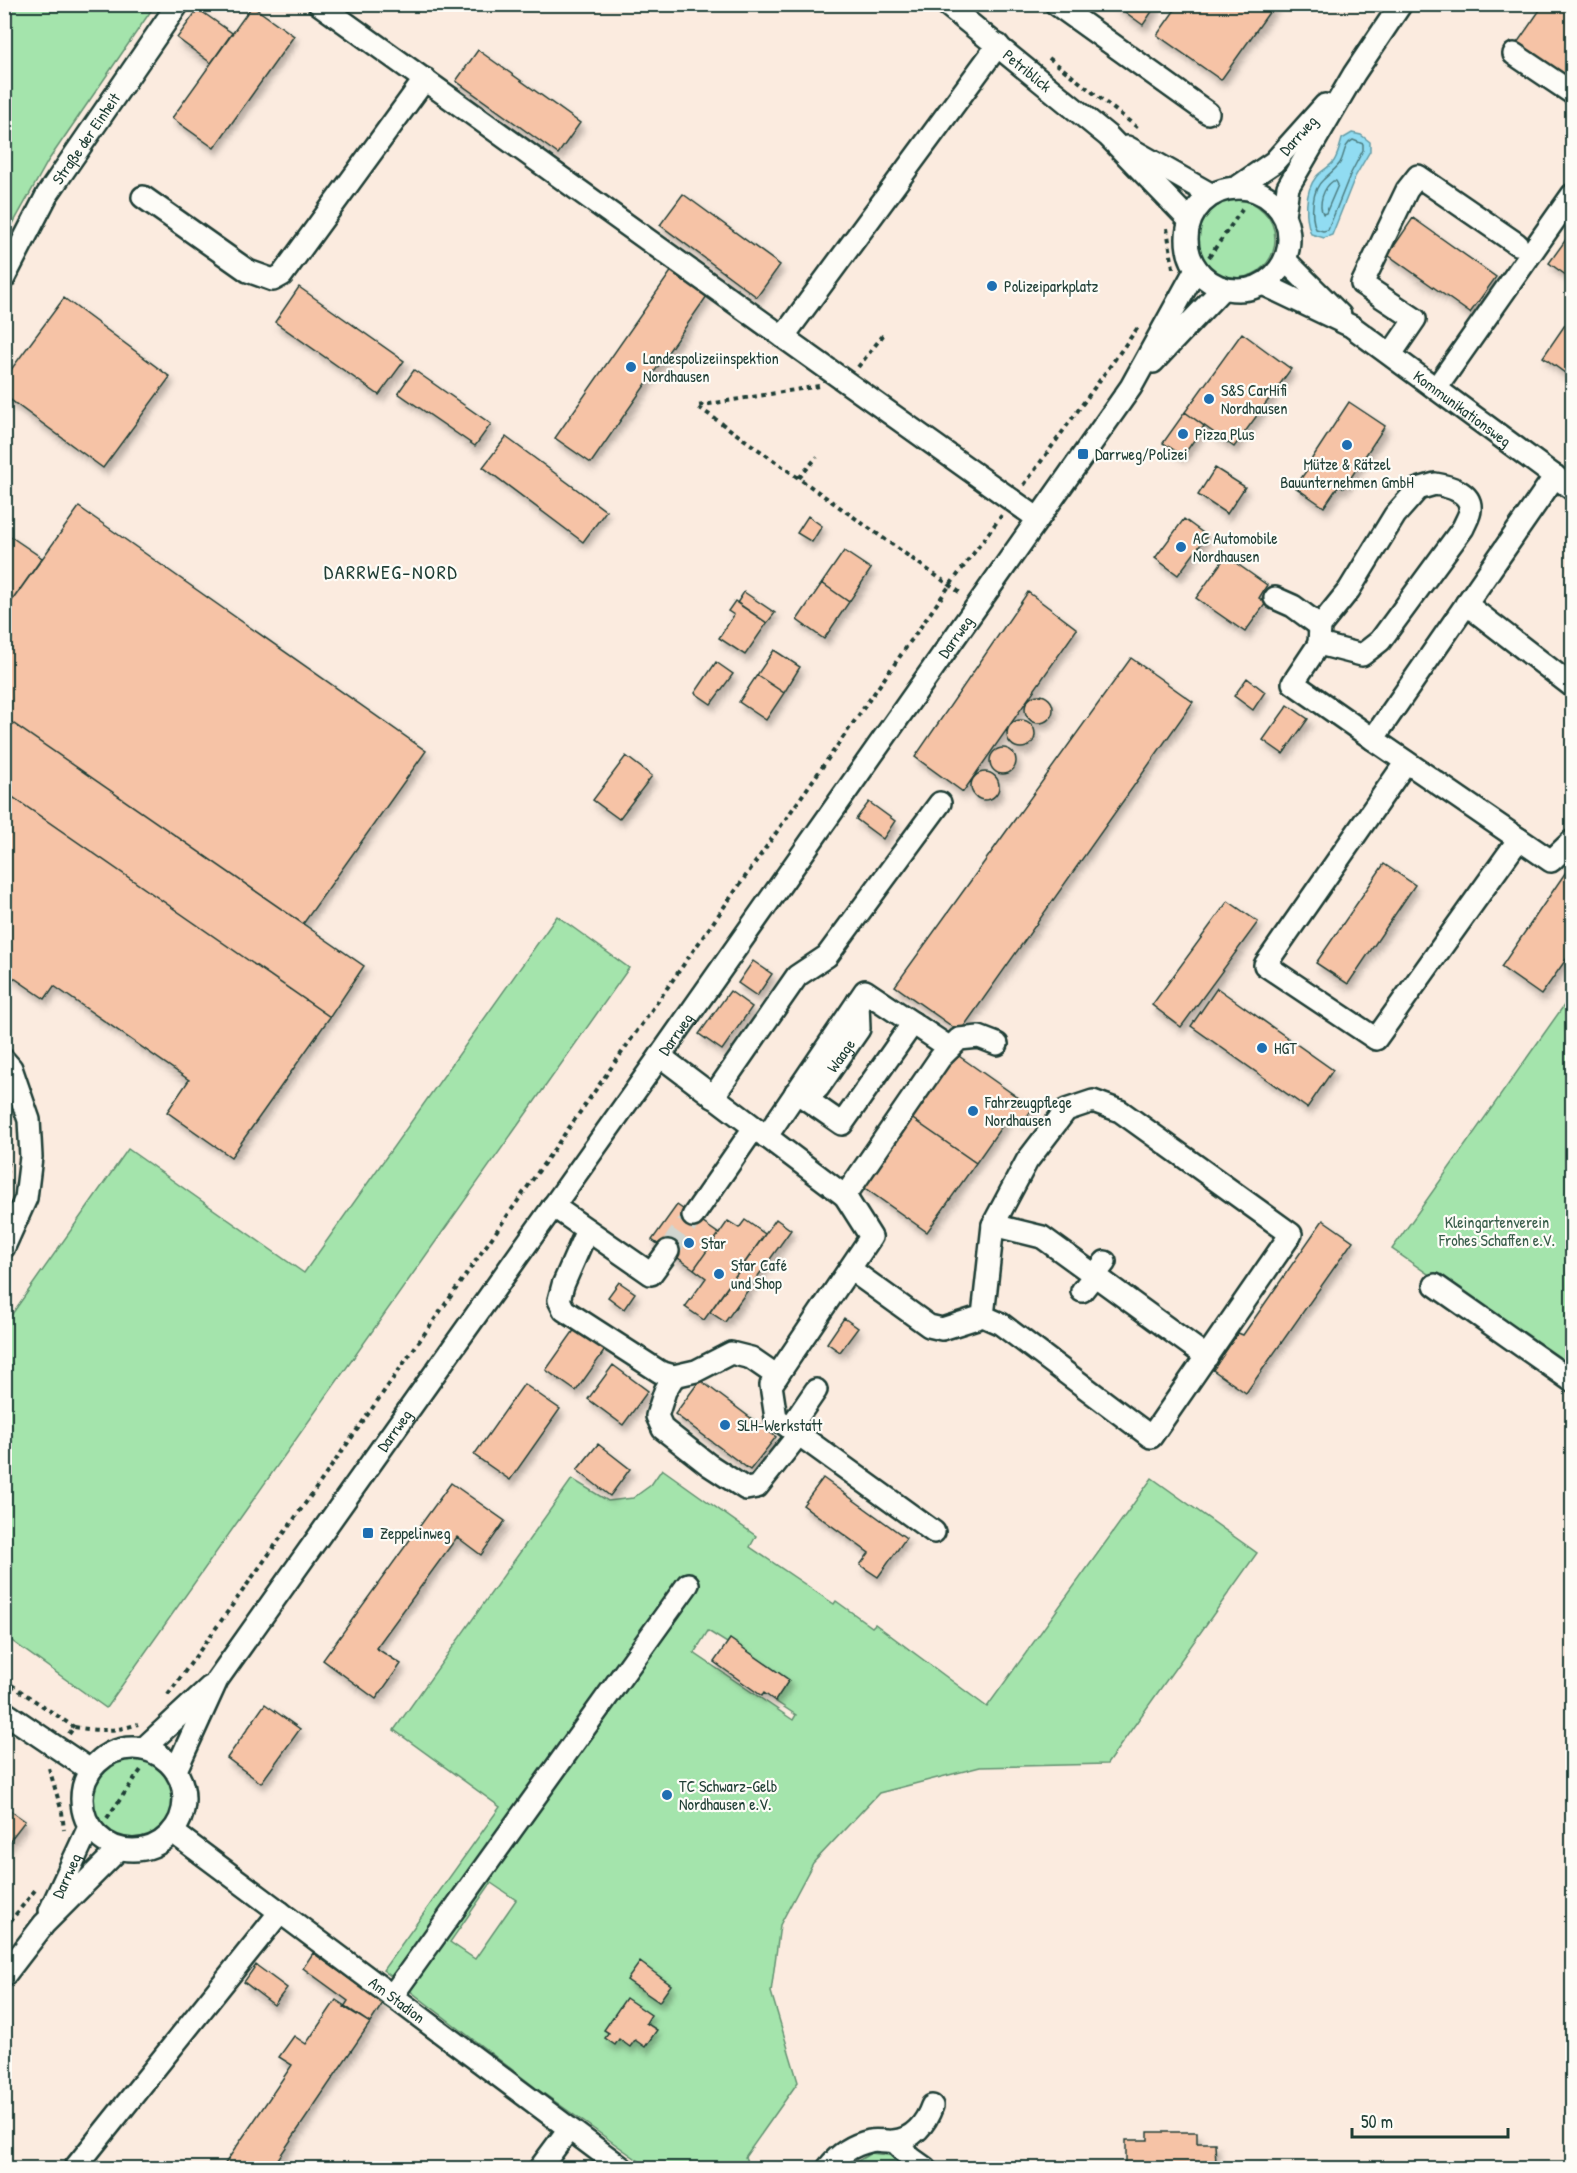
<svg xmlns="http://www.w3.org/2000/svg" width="1577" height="2173" font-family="'Patrick Hand',sans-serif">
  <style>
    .built { fill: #fbebdf }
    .green { fill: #a4e4ac; stroke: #629070; stroke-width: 1.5; fill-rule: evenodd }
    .water { fill: #91dcf2; stroke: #639ca6; stroke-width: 1.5 }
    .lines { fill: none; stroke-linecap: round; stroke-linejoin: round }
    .shore { stroke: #4d7d80; stroke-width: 1.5 }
    .building { fill: #f6c3a6; stroke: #1f3d34; stroke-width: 1.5; filter: url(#shadow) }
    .minor-tunnel { stroke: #d1d6d0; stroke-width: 21; stroke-dasharray: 21 10; stroke-linecap: butt }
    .minor-casing { stroke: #1f3d34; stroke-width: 26 }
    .path { stroke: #1f3d34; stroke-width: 4; stroke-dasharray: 4.5 4.5; stroke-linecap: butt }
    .minor { stroke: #fdfcf7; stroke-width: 21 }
    .poi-dot { fill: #1f6fb2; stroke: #fdfcf7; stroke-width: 2 }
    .labels { text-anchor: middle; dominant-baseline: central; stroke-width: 4.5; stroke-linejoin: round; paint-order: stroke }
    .street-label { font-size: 16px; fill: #1f3d34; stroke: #fdfcf7 }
    .poi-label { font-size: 16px; fill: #1f3d34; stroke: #fdfcf7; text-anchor: start }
    .park-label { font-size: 16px; fill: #3a5e4c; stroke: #fdfcf7 }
    .quarter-label { font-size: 20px; letter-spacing: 1.5px; fill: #1f3d34; stroke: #fdfcf7 }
  </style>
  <defs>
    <filter id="shadow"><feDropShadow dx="3.5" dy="6" stdDeviation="3" flood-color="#0004"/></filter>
  </defs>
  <rect width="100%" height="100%" fill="#fdfcf7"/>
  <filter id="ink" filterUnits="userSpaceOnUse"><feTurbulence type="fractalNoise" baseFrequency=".0167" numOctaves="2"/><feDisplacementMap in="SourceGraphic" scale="12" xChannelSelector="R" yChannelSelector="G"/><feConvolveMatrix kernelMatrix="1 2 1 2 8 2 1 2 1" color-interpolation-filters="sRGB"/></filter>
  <g filter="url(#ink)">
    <path class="built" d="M155 5H1572V994L1393 1249 1572 1374V2168H5V238L48 161Z"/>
    <path class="green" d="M5 4 155 5 48 161 5 238Z
      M1197 239a39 39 0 1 1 78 0a39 39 0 1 1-78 0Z
      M557 916 629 968 106 1708 5 1636V1324L128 1149 304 1273Z
      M1572 994V1374L1392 1249Z
      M662 1469 756 1536 750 1547 834 1604 836 1601 872 1627 875 1624 987 1707 1152 1478 1257 1553 1107 1764 980 1767 879 1793 813 1863 780 1925 771 1992 798 2082 745 2157 750 2168H649L536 2088 383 1970 500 1807 394 1730 572 1479 608 1501 633 1498 651 1485ZM708 1631 727 1643 730 1639 789 1680 775 1701 796 1715 793 1720 694 1653ZM491 1883 516 1900 475 1959 450 1942Z
      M91 1798a43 43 0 1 1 86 0a43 43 0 1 1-86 0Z
      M871 2153 894 2156 910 2168H869L858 2161Z"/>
    <path class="water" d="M1352 133 1361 135 1370 142V151L1355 177 1332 235 1324 238 1311 234C1305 218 1304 192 1316 177 1320 171 1329 168 1334 161 1338 155 1340 146 1342 139Z"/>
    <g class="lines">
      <path class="shore" d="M1353 140 1363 144V150L1350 175 1328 230 1323 231 1316 229C1310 216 1312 189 1323 180 1329 174 1335 170 1340 163 1345 155 1343 145 1353 140Z
        M1333 181H1336L1338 185 1326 213 1323 214C1318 204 1323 188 1333 181Z"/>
    </g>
    <path class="building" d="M1114 4H1157L1143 25Z
      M1179 4H1275L1221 80 1157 35Z
      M1544 4H1572V85L1515 46Z
      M252 6 294 36 214 148 172 118Z
      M198 9 232 33 211 63 177 38Z
      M478 50 580 123 558 154 456 81Z
      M683 194 780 265 757 297 660 225Z
      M1413 218 1496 277 1470 313 1388 255Z
      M1572 231V274L1570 278 1549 263Z
      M672 270 707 296 591 463 555 438Z
      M299 287 404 361 379 395 275 322Z
      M64 298 170 377 103 468 4 395V379Z
      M1567 322 1572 325V378L1543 357Z
      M1242 333 1291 369 1234 447 1185 412Z
      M414 370 491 424 475 446 398 393Z
      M1349 402 1385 426 1344 488 1339 485 1324 507 1295 487 1311 464 1309 463Z
      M1185 412 1204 426 1183 456 1163 443Z
      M506 437 606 511 583 542 483 467Z
      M1215 468 1245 487 1227 514 1198 495Z
      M79 507 426 751 303 924 4 717V612Z
      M808 516 822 526 812 542 797 533Z
      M1184 519 1207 536 1178 575 1155 558Z
      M4 532 42 558 4 612Z
      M844 551 871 569 849 602 822 583Z
      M1226 556 1267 585 1259 598 1266 603 1245 632 1196 598Z
      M822 583 849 602 824 639 797 620Z
      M744 592 775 613 767 623 737 603Z
      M1028 592 1077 629 963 792 915 757Z
      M735 601 767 623 745 655 719 638 734 615 728 611Z
      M774 650 800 667 784 693 757 675Z
      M1131 658 1193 702 960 1032 895 986Z
      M716 662 733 674 711 704 695 693Z
      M757 675 784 693 766 720 739 702Z
      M1247 678 1265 692 1253 710 1234 696Z
      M1025 709a14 14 0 1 1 28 0a14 14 0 1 1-28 0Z
      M1288 705 1308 719 1283 754 1263 740Z
      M4 717 364 966 330 1017 4 791Z
      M1007 734a14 14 0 1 1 28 0a14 14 0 1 1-28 0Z
      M990 761a13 13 0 1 1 26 0a13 13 0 1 1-26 0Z
      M626 756 652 776 619 819 593 800Z
      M971 786a14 14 0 1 1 28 0a14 14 0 1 1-28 0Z
      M4 791 330 1017 231 1157 167 1112 189 1080 54 986 45 999 4 971Z
      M869 802 895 821 883 839 856 819Z
      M1572 863V951L1541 995 1501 967Z
      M1384 864 1415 885 1348 984 1316 963Z
      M1228 901 1258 922 1181 1027 1152 1005Z
      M753 961 772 974 757 996 738 983Z
      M1217 988 1333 1070 1307 1108 1191 1026Z
      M730 991 752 1007 722 1050 699 1034Z
      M956 1054 1033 1108 1023 1122 1011 1113 976 1163 910 1117Z
      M910 1117 976 1163 927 1232 862 1186Z
      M677 1205 719 1234 694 1269 652 1240Z
      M776 1219 791 1230 725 1322 710 1312Z
      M745 1220 765 1234 704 1320 685 1307 706 1278 694 1269 728 1221 739 1228Z
      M1323 1220 1353 1241 1246 1393 1213 1370 1238 1333 1243 1335Z
      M619 1282 635 1293 624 1309 608 1297Z
      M844 1318 858 1328 840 1352 827 1343Z
      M575 1329 605 1350 576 1391 546 1370Z
      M613 1365 648 1391 623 1425 588 1399Z
      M700 1380 776 1437 750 1470 675 1414Z
      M524 1384 560 1409 510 1480 474 1455Z
      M598 1444 630 1469 610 1496 577 1470Z
      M823 1478 906 1538 878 1577 860 1565 869 1553 803 1505Z
      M451 1483 505 1521 481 1555 457 1537 376 1648 401 1664 376 1699 323 1660Z
      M730 1639 789 1680 775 1701 764 1693 762 1696 714 1662Z
      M265 1704 300 1729 261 1783 227 1758Z
      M4 1806 25 1821 4 1848Z
      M313 1953 383 2003 370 2023 344 2007 348 2001 303 1968Z
      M640 1962 671 1985 659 2002 627 1980Z
      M256 1965 287 1988 274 2005 244 1982Z
      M626 1998 651 2015 646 2023 657 2030 645 2047 635 2040 630 2047 619 2039 615 2045 605 2038 609 2033 604 2030Z
      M336 2000 370 2023 272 2168H222L292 2065 279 2057 294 2036 306 2044Z
      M1148 2132H1197V2143H1215L1216 2165H1197V2168H1126V2140H1148Z"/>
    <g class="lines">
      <path class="minor-tunnel" d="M668 1251 693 1216"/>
      <defs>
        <g id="minor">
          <path d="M319 4 783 337"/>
          <path id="s1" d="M946 4 1108 136 1190 221"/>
          <path d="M1056 4 1208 113"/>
          <path d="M998 45 783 337 1037 518"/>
          <path d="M1514 54 1572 93"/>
          <path d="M1127 147 1212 195"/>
          <circle cx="1238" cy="239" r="51"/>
          <path id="s2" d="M1236 188 1274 162 1325 105"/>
          <path d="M143 197 248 271 273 280 282 275 425 79"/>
          <path d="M1284 215 1288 187 1354 74 1401 4"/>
          <path d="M1285 260 1340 315"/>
          <path id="s3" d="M4 278 47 195 178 4"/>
          <path id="s4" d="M1263 284 1351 326 1572 489"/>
          <path d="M1391 354 1415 319 1362 284 1407 190 1418 176 1517 244"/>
          <path d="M1153 362 1223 288"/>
          <path d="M1437 387 1572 195"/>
          <path d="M1555 476 1373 739 1551 861 1572 841"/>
          <path d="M1435 484C1448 486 1472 492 1470 510 1470 515 1465 523 1463 528L1380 641 1362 655 1319 644 1320 626 1349 590 1395 515 1418 489Z"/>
          <path d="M1275 598 1293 606 1320 626"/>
          <path d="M1466 604 1572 686"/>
          <path d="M1319 644 1293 683 1373 739"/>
          <path d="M1406 762 1265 965 1376 1039 1519 839"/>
          <path d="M660 1056 845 1196 871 1237 771 1385 776 1418 934 1532"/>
          <path d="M4 1060 11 1068 29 1120 31 1157 26 1198 4 1247"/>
          <path d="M796 1092 842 1124 913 1023"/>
          <path id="s5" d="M796 1092 818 1088 859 1029 858 1001"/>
          <path d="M713 1097 797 976 827 956 940 803"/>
          <path d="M766 1137 865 991 950 1048"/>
          <path d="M845 1196 940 1058 959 1039 979 1037 997 1044"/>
          <path d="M553 1206 651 1274 668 1251"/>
          <path d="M693 1216 754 1128"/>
          <path d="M993 1225 1042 1237 1207 1357"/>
          <path d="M587 1230 563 1285 559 1300 564 1310 660 1372 674 1376 696 1371 731 1353 751 1358 777 1376"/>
          <path d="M850 1269 929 1326 942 1329 983 1316 1001 1324 1151 1437 1291 1234 1120 1111 1093 1101 1066 1110 1027 1161 993 1225 983 1316"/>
          <path d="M1435 1285 1572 1381"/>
          <path d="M1082 1291 1105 1262"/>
          <path d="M674 1376 665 1391 657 1416 663 1429 709 1465 746 1489 757 1487 799 1434"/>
          <path d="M790 1428 816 1390"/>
          <path d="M4 1712 90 1770"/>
          <circle cx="133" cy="1799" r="51"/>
          <path d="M143 1749 210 1687"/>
          <path id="s6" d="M176 1770 217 1680 660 1056 1131 387 1196 269"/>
          <path id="s7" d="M173 1832 622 2168"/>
          <path id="s8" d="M50 1911 89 1827"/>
          <path d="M4 1976 44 1924 119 1849"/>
          <path d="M392 1996 688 1584"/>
          <path d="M895 2142 911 2158 925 2168"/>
          <path d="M75 2168 280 1912"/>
          <path d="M540 2168 569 2129"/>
          <path d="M828 2168C839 2154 852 2145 870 2141 877 2139 885 2142 893 2141 913 2140 926 2123 932 2106"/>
        </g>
      </defs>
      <use href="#minor" class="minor-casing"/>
      <path class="path" d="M1049 58 1138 128
        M1167 228 1173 268
        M1209 257 1244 207
        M858 367 885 333
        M819 386 697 406 962 594
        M799 478 817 457
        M1024 485 1139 326
        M4 1125 8 1167 4 1180
        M4 1680 74 1727
        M168 1695 312 1494 950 585 1002 515
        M69 1734 74 1727C97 1731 115 1732 138 1724
        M49 1768 62 1812 64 1830
        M107 1818 143 1767
        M4 1929 36 1889"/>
      <use href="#minor" class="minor"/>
    </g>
  </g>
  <g class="poi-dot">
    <circle cx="992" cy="286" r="6"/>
    <circle cx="631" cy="367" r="6"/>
    <circle cx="1209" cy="399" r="6"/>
    <circle cx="1183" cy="434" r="6"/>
    <circle cx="1347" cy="445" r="6"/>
    <rect x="1077" y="448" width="12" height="12" rx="3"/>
    <circle cx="1181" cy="547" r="6"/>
    <circle cx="1262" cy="1048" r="6"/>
    <circle cx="973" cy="1111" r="6"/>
    <circle cx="689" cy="1243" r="6"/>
    <circle cx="719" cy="1274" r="6"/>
    <circle cx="725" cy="1425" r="6"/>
    <rect x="362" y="1527" width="12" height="12" rx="3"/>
    <circle cx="667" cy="1795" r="6"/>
  </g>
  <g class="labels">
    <g class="street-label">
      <text stroke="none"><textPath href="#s1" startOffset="105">Petriblick</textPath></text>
      <text stroke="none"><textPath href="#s2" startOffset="82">Darrweg</textPath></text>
      <text stroke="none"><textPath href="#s3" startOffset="162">Straße der Einheit</textPath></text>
      <text stroke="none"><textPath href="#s4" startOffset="236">Kommunikationsweg</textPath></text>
      <text stroke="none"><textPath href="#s6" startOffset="1377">Darrweg</textPath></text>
      <text stroke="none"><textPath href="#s6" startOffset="891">Darrweg</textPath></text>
      <text stroke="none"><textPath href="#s5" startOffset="62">Waage</textPath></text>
      <text stroke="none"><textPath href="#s6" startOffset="405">Darrweg</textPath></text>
      <text stroke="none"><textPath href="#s8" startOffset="39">Darrweg</textPath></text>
      <text stroke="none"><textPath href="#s7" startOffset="280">Am Stadion</textPath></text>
    </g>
    <g class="poi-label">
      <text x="1004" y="286">Polizeiparkplatz</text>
      <text x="643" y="358">Landespolizeiinspektion<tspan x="643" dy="18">Nordhausen</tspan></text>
      <text x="1221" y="390">S&amp;S CarHifi<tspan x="1221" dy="18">Nordhausen</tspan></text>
      <text x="1195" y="434">Pizza Plus</text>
      <text x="1095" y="454">Darrweg/Polizei</text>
      <text x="1347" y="464" text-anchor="middle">Mütze &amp; Rätzel<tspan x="1347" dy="18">Bauunternehmen GmbH</tspan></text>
      <text x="1193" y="538">AC Automobile<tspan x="1193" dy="18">Nordhausen</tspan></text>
      <text x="1274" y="1048">HGT</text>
      <text x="985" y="1102">Fahrzeugpflege<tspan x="985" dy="18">Nordhausen</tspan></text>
      <text x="701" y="1243">Star</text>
      <text x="731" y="1265">Star Café<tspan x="731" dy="18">und Shop</tspan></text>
      <text x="737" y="1425">SLH-Werkstatt</text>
      <text x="380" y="1533">Zeppelinweg</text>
      <text x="679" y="1786">TC Schwarz-Gelb<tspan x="679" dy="18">Nordhausen e.V.</tspan></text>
    </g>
    <g class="park-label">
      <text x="1497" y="1222">Kleingartenverein<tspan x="1497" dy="18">Frohes Schaffen e.V.</tspan></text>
    </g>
    <g class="quarter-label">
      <text x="391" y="571">DARRWEG-NORD</text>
    </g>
  </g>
  <rect width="1577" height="2173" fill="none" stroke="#fdfcf7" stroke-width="24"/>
  <rect x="12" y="12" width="1553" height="2149" fill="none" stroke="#1f3d34" stroke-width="2" filter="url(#ink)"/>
  <path d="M1352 2128v9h156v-9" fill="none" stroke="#1f3d34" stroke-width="3"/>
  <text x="1361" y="2128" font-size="18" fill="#1f3d34" stroke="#fdfcf7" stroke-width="4.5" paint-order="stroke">50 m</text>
</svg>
